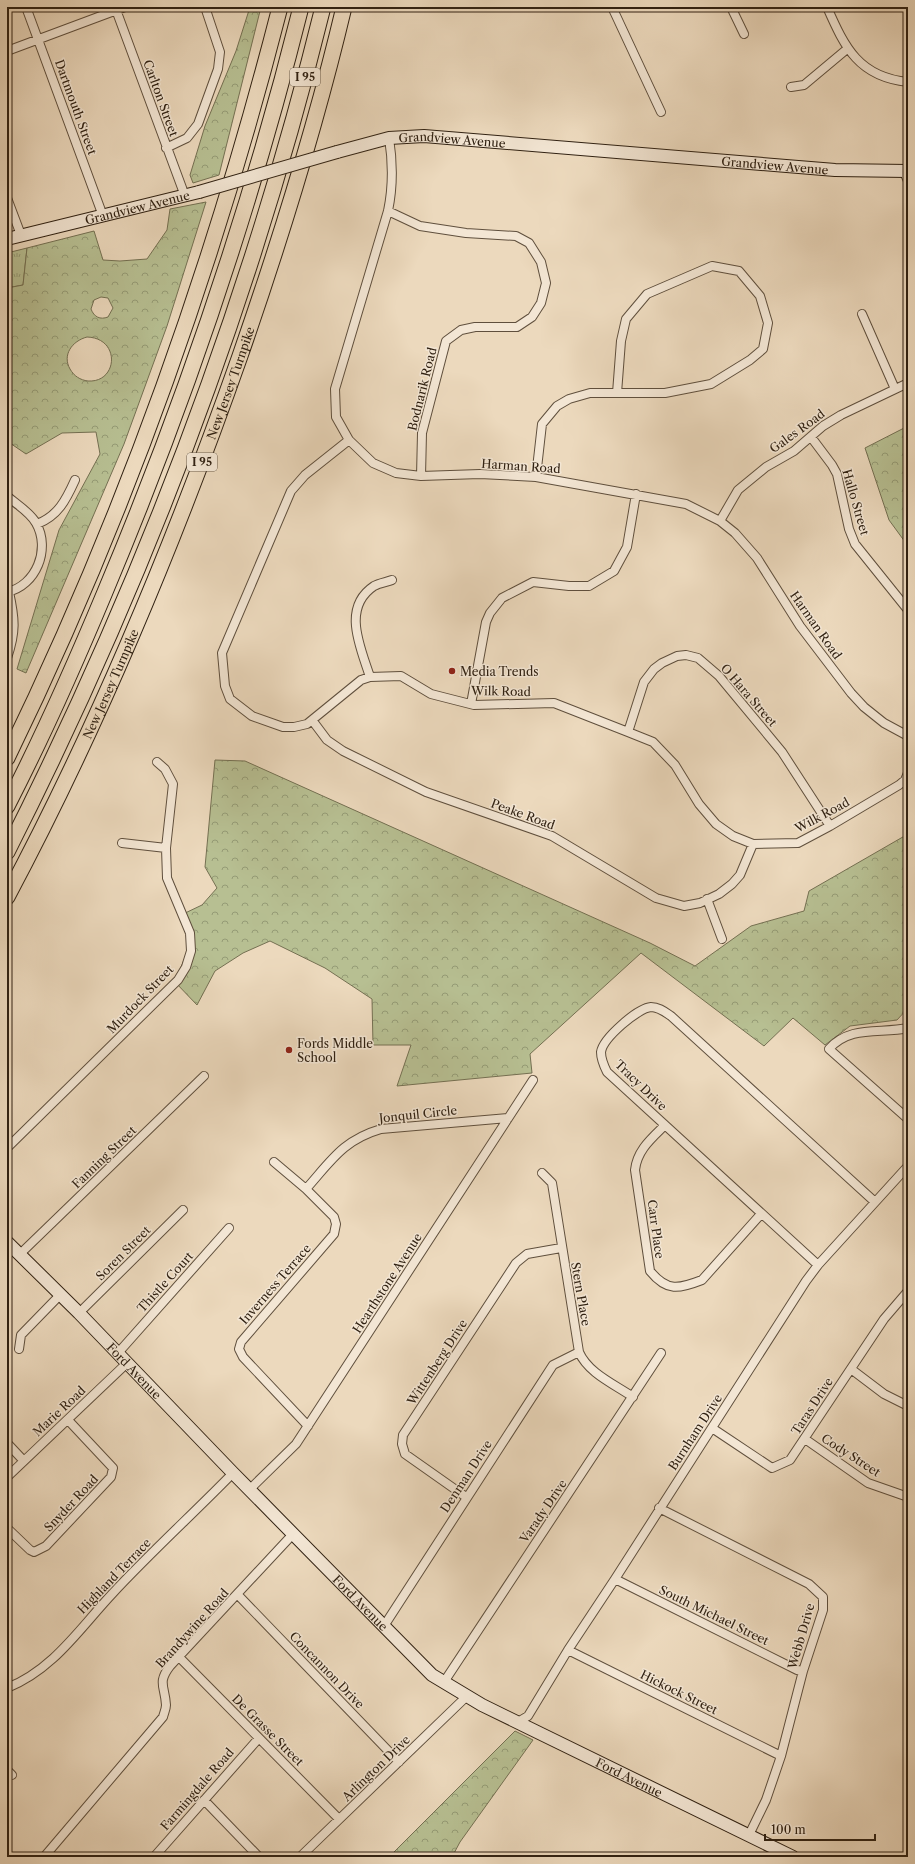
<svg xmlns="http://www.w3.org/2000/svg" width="915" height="1864" font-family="'Libre Caslon Text',serif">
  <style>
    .grass { fill: url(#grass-tufts); stroke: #747052 }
    .forest { fill: url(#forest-crowns); stroke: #747052; fill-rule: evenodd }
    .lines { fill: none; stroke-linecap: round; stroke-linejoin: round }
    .street-casing { stroke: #5f4f3d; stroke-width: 10 }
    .secondary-casing { stroke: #302112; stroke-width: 14 }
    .highway-casing { stroke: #302112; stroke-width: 17 }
    .street { stroke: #f3e6d4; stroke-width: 8 }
    .secondary { stroke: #f3e6d4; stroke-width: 12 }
    .highway { stroke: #ecd9bd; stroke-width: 15 }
    .secondary-bridge-casing { stroke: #302112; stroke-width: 14; stroke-linecap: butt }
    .secondary-bridge { stroke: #f3e6d4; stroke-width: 12 }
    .poi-dot { fill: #8f2418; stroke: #f3e6d4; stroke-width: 1.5 }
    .labels { text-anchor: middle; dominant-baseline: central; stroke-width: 3; stroke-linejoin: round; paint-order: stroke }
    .shield { fill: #f3e6d4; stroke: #6a5c4c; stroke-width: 1 }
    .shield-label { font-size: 11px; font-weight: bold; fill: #302112 }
    .street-label { font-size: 12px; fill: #302112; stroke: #f3e6d4 }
    .poi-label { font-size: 12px; fill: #302112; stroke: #f3e6d4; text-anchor: start }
  </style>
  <defs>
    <pattern id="grass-tufts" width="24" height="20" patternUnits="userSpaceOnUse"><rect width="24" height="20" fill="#b7bf92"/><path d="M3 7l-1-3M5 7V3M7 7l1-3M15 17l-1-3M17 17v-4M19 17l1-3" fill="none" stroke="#959b76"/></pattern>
    <pattern id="forest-crowns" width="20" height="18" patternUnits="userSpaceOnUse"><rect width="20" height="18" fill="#b7bf92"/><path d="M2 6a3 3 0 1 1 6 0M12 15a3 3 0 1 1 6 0" fill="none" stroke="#959b76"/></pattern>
  </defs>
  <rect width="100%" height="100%" fill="#ecd9bd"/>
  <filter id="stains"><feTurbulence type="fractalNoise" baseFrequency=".005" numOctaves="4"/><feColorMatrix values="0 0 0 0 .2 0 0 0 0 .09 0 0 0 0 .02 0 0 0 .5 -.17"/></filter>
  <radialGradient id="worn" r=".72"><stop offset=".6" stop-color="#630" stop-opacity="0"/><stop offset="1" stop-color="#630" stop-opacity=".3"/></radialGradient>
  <path class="grass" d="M27 248 23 285 7 288V253Z"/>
  <path class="forest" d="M250 7H261L219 175 193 183 190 175 205 126 236 51Z
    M206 202 167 326 124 444 26 673 17 669 59 530 100 454 96 432 62 433 26 454 7 441V288L23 285 27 248 94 231 103 260 120 261 147 259 167 230 170 209ZM101 297 108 298 113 308 108 317C100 320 94 317 91 309L94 300ZM87 337C121 338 118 383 88 381 80 380 74 376 70 369 62 355 72 341 87 337Z
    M908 426V462L904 463 908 475V546L889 520 865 448Z
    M215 760 245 761 650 943 695 966 751 926 804 911 809 891 908 834V1008L897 1020 850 1026 825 1045 793 1018 764 1046 641 953 530 1054 532 1073 397 1086 411 1045H373L372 999 325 968 270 941 243 953 215 971 197 1005 175 982 190 945 181 915 202 905 217 888 205 867Z
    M515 1731 533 1740 460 1842 452 1857H389Z"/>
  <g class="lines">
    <defs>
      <path id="street" d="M26 7 103 216
        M115 7 185 196
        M612 7 661 112
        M731 7 744 34
        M827 7C845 48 859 77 908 82
        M7 51 125 7
        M791 87 804 85 847 49
        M389 138C393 163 393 187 388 211L335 389 336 417 349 440 373 463 396 473 421 476 480 474 536 477 686 504 720 521 735 533 757 558 800 626 851 693 864 707 884 723 908 736
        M166 148 187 138 198 124 218 69 220 52 205 7
        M904 172 908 181
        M7 198 21 235
        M388 211 420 226 466 233 516 236 529 243 541 262 546 283 541 303 532 317 517 327H475L461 330 446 341 422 433 421 476
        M712 266 739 271 760 296 768 323 763 349 750 360 711 384 665 393H617L621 341 626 319 647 294Z
        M862 314 895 389
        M811 437 832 465 837 474 849 529 855 544 908 610
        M349 440 305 475 291 491 222 653 225 686 230 699 252 716 283 727H294L307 724 361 680 370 677 401 676 431 694 474 705 554 703 628 732 653 742 675 765 699 804 716 824 733 836 753 844 798 843 830 826 899 785 905 780 908 773
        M536 477 542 424 557 406 569 399 590 393H617
        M7 496C16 504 30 512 36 523 51 549 36 586 7 592
        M720 521 738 490 766 467 794 451 823 426 841 415 908 383
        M37 524C58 516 66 500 75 480
        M7 658C16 632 15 619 9 592
        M370 677C361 648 341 608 374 586 379 583 387 582 392 580
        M471 704 486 622 490 613 502 598 533 582 569 586H589L614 571 627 547 636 494
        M312 720 327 740 343 751 426 792 552 836 656 898 684 906 700 903 719 894 732 884 740 875 753 844
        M628 732 644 682 654 669 662 663 677 656 686 655 698 658 719 676 782 752 830 826
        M122 843 166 848
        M707 899 722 939
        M908 1028C880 1034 850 1025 829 1049L908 1119
        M665 1125C652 1138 637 1150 635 1170L650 1271C667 1292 679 1289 702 1280L761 1214
        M7 1148 178 980 186 967 191 951 190 933 167 878 166 848 173 784 165 769 157 762
        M274 1162 306 1189 334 1217 336 1224 334 1234 241 1342 239 1349 243 1357 308 1426
        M542 1173 552 1183 579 1352C588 1373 614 1384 633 1397
        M306 1189C331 1161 343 1140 381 1129L508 1118
        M20 1254 204 1076
        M818 1265 607 1072C604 1066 601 1059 601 1052 603 1038 638 1008 651 1007 659 1007 665 1012 671 1016L875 1202
        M79 1313 183 1210
        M19 1349 21 1335 60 1295
        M118 1353 229 1228
        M851 1369 884 1394 908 1406
        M712 1428 772 1468 790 1460 884 1319 908 1291
        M805 1439 868 1483 908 1497
        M7 1443 23 1460
        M7 1477 127 1363
        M249 1490 296 1444 533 1080
        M466 1497 405 1454 402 1444 403 1435 516 1263 527 1254 561 1248
        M659 1508 809 1584 823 1597V1610L803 1671 781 1756 766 1800 749 1835
        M7 1528 30 1550 34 1552 46 1546 111 1477 113 1468 68 1420
        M615 1579 797 1670 803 1671
        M238 1595 399 1762
        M384 1626 553 1365 579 1352
        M568 1650 781 1756
        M179 1657 339 1819
        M444 1682 661 1353
        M7 1688C53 1670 80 1628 112 1594 151 1552 193 1514 233 1473
        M518 1722 528 1716 568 1650 615 1579 806 1281 818 1265 908 1166
        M7 1770 12 1775
        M204 1800 259 1857
        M44 1857 163 1717C164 1713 166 1709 166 1705 165 1686 157 1683 170 1666L293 1534
        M154 1857 259 1738
        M300 1857 467 1696"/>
      <g id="secondary">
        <path id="s1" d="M337 152 389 138 424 136 835 170 908 171"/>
        <path id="s2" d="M7 239 199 192"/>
        <path id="s3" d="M7 1242 79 1313 233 1473 432 1675 482 1705 793 1857"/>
      </g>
      <g id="highway">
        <path d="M7 758C124 518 214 265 280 7"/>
        <path d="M7 806C43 736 75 664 105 592 185 402 251 207 301 7"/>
        <path d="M7 852C143 583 251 299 323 7"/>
        <path id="s4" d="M7 897C99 724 175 541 240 356 280 241 316 125 344 7"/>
      </g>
    </defs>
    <use href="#street" class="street-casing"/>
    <use href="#secondary" class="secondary-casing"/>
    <use href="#highway" class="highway-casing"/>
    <use href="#street" class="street"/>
    <use href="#secondary" class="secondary"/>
    <use href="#highway" class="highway"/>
    <defs>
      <path id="secondary-bridge" d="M199 192 337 152"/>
    </defs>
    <use href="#secondary-bridge" class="secondary-bridge-casing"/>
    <use href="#secondary-bridge" class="secondary-bridge"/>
  </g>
  <g class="poi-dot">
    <circle cx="452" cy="671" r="4"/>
    <circle cx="289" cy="1050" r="4"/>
  </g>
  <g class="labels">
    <g class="shield">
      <rect x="290" y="68" width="30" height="18" rx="3"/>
      <rect x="187" y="453" width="30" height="18" rx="3"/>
    </g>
    <g class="shield-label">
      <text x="305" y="77">I 95</text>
      <text x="202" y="462">I 95</text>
    </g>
    <g class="street-label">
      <text transform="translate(161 98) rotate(70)">Carlton Street</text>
      <text transform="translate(76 107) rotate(70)">Dartmouth Street</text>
      <text stroke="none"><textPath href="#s1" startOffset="117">Grandview Avenue</textPath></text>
      <text stroke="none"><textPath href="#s1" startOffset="441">Grandview Avenue</textPath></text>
      <text stroke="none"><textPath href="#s2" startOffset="134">Grandview Avenue</textPath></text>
      <text stroke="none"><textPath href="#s4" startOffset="561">New Jersey Turnpike</textPath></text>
      <text transform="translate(422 389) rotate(-76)">Bodnarik Road</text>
      <text transform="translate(797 431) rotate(-36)">Gales Road</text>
      <text transform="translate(521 466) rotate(4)">Harman Road</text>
      <text transform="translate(856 502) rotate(74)">Hallo Street</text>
      <text transform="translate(816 625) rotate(55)">Harman Road</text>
      <text stroke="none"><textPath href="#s4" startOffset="237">New Jersey Turnpike</textPath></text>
      <text transform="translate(501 691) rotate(1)">Wilk Road</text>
      <text transform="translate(749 695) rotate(49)">O Hara Street</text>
      <text transform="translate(523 814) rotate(20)">Peake Road</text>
      <text transform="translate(822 815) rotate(-28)">Wilk Road</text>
      <text transform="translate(140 999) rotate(-46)">Murdock Street</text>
      <text transform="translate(641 1085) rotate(44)">Tracy Drive</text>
      <text transform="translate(418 1114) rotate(-6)">Jonquil Circle</text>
      <text transform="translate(104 1157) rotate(-44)">Fanning Street</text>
      <text transform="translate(656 1229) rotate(82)">Carr Place</text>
      <text transform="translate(123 1253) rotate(-45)">Soren Street</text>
      <text transform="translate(165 1282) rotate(-48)">Thistle Court</text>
      <text transform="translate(387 1283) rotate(-57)">Hearthstone Avenue</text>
      <text transform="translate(275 1284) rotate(-49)">Inverness Terrace</text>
      <text transform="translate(581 1294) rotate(80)">Stern Place</text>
      <text transform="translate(437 1362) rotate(-57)">Wittenberg Drive</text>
      <text stroke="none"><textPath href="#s3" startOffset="181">Ford Avenue</textPath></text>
      <text transform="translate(812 1406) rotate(-57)">Taras Drive</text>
      <text transform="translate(59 1411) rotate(-43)">Marie Road</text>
      <text transform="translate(695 1432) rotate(-57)">Burnham Drive</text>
      <text transform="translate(851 1455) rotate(33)">Cody Street</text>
      <text transform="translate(466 1476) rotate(-57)">Denman Drive</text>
      <text transform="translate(71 1503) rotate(-47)">Snyder Road</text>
      <text transform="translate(543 1511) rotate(-56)">Varady Drive</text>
      <text transform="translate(114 1576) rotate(-46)">Highland Terrace</text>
      <text stroke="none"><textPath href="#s3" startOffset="505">Ford Avenue</textPath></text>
      <text transform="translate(714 1615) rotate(26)">South Michael Street</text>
      <text transform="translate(192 1628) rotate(-48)">Brandywine Road</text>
      <text transform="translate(801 1636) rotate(-74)">Webb Drive</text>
      <text transform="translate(327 1670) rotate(46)">Concannon Drive</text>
      <text transform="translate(679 1692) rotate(26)">Hickock Street</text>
      <text transform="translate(268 1730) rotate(45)">De Grasse Street</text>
      <text transform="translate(376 1768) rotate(-44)">Arlington Drive</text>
      <text stroke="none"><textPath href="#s3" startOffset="829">Ford Avenue</textPath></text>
      <text transform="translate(197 1789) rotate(-49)">Farmingdale Road</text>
    </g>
    <g class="poi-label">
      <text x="460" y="671">Media Trends</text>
      <text x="297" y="1043">Fords Middle<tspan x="297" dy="14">School</tspan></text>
    </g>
  </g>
  <rect width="915" height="1864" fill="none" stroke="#ecd9bd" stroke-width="24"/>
  <rect x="8" y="8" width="899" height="1848" fill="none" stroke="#302112" stroke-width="2"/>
  <rect x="12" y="12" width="891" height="1840" fill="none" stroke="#302112"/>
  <path d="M765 1834v6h110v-6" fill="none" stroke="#302112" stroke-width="2"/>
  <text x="771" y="1834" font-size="12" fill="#302112" stroke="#f3e6d4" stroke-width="3" paint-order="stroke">100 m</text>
  <rect width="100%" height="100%" filter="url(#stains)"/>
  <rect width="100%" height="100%" fill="url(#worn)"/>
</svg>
